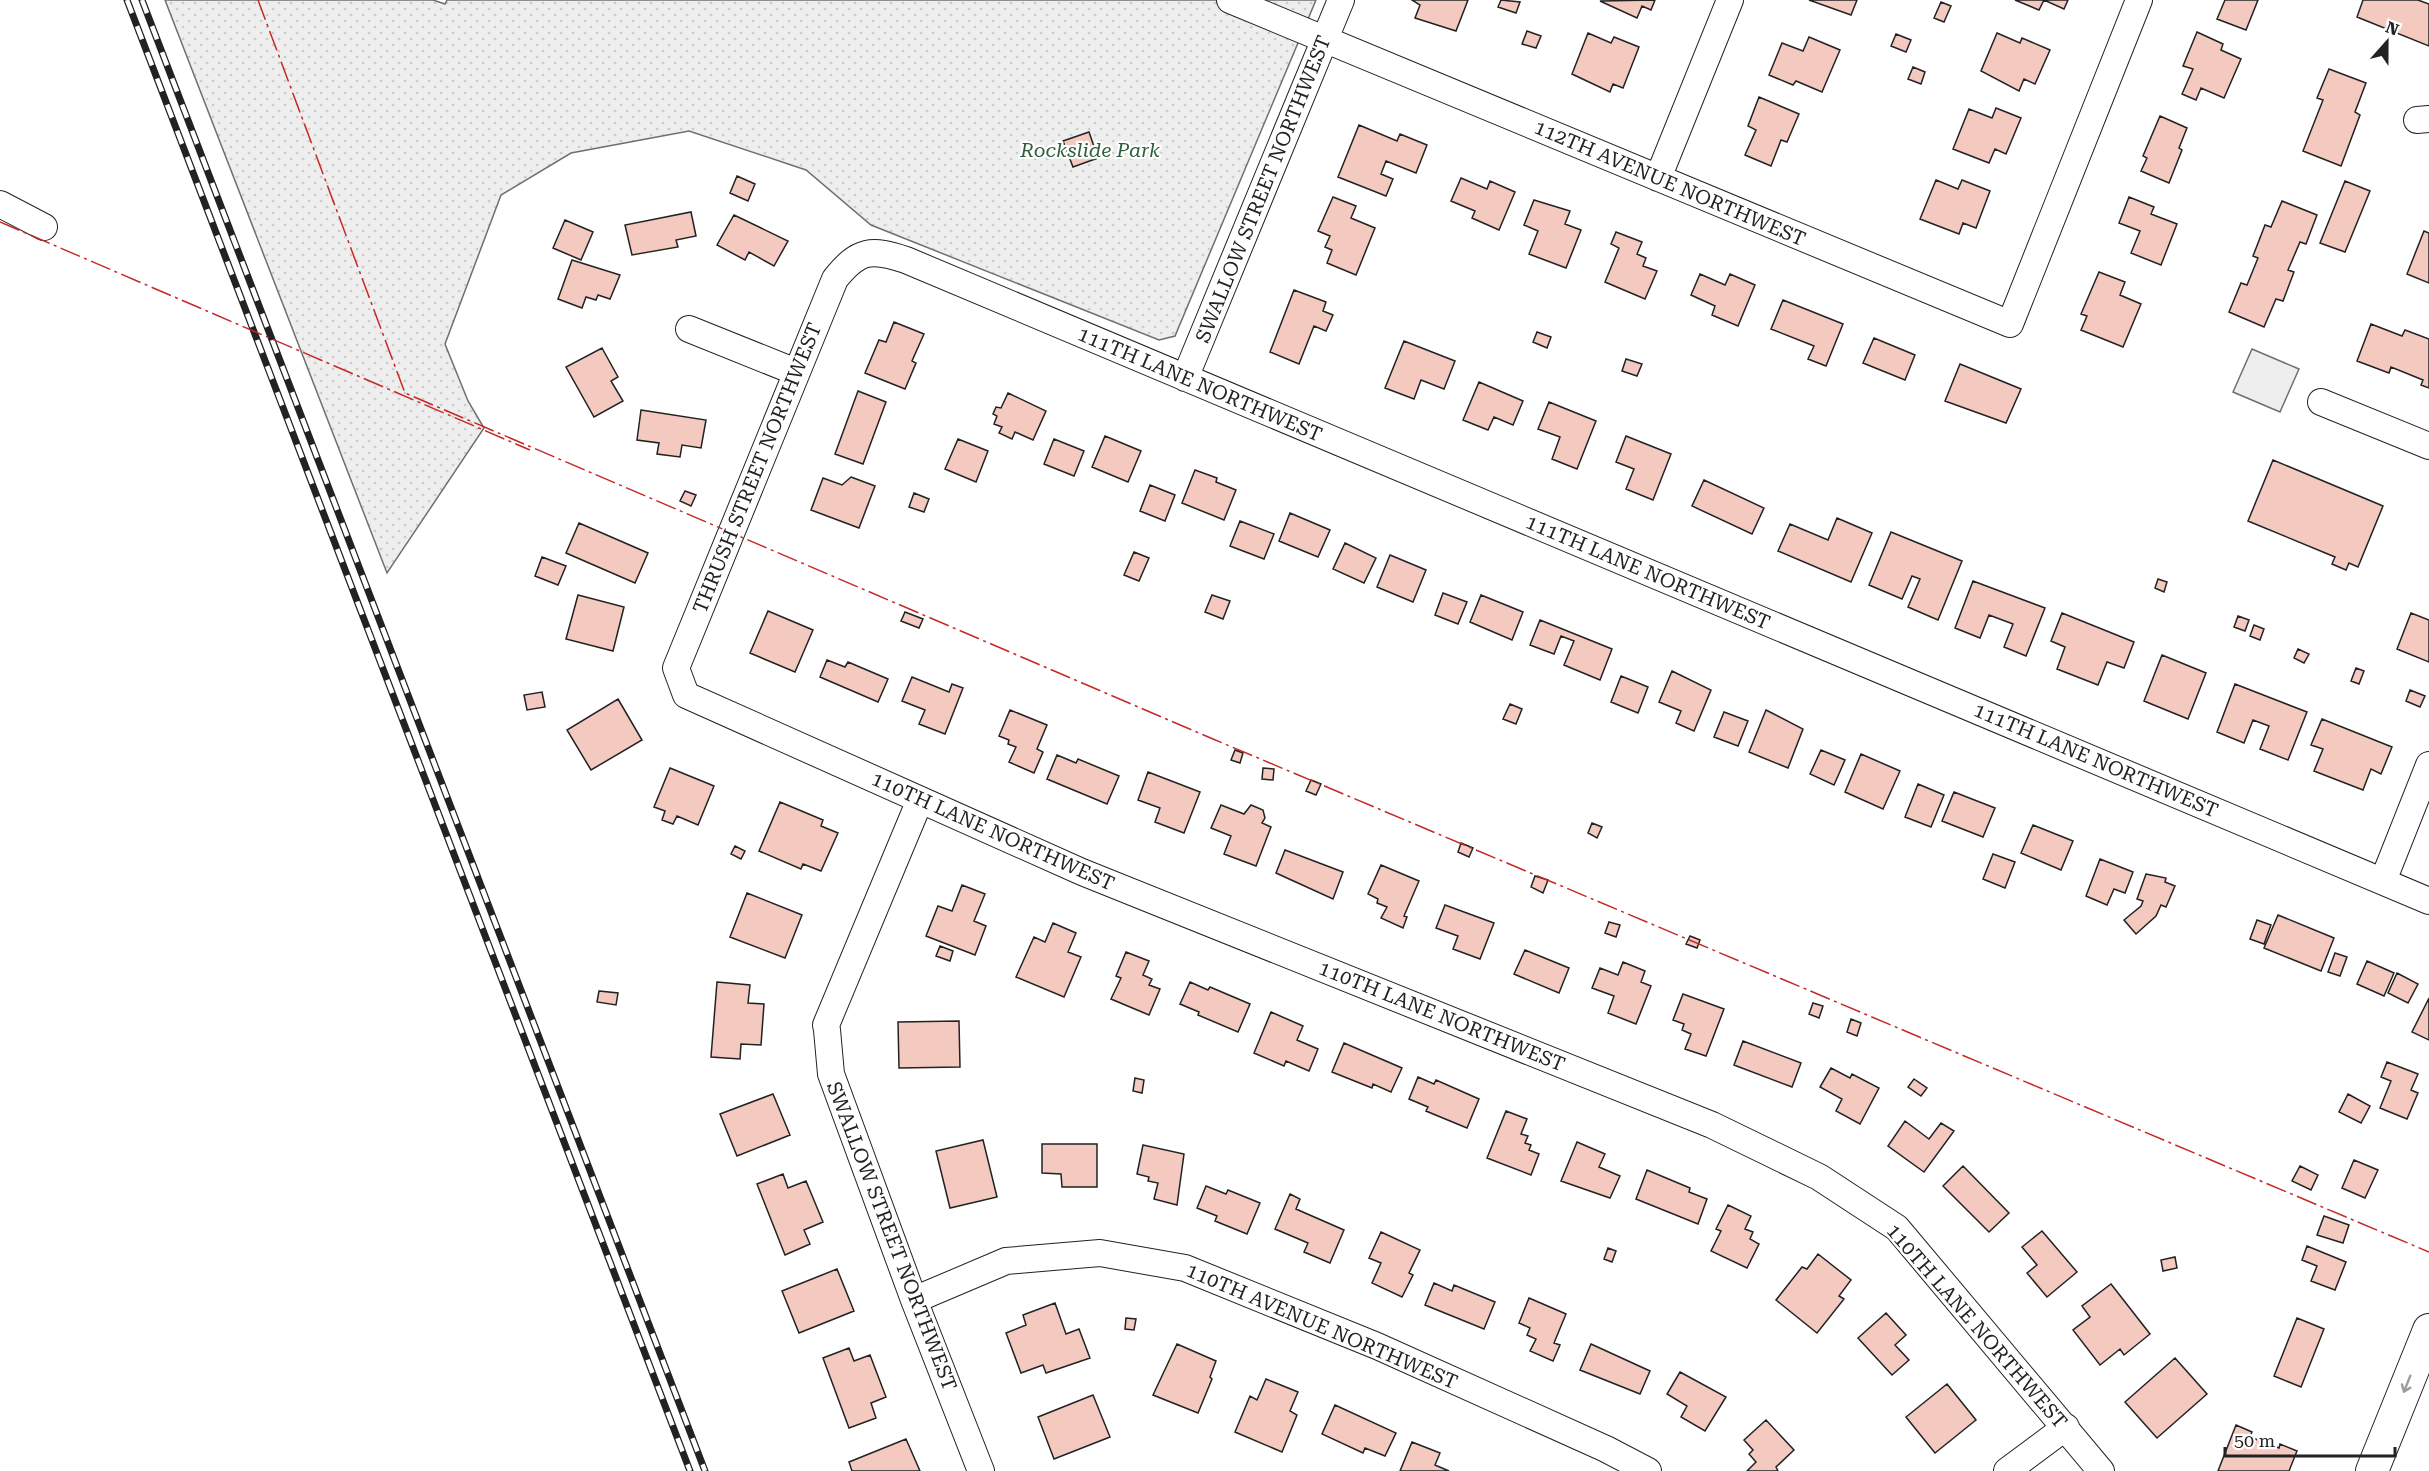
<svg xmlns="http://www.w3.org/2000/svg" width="2429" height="1471" font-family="'Roboto Serif',serif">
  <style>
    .grass { fill: #eee; stroke: #6f6f6f; stroke-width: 1.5 }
    .park { fill: url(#park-dots); stroke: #6f6f6f; stroke-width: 1.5 }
    .building { fill: #f3c9c0; stroke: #222; stroke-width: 1.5 }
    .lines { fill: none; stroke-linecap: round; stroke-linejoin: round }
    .minor-casing { stroke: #222; stroke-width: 28 }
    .major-casing { stroke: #222; stroke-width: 34 }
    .minor { stroke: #fff; stroke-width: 26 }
    .major { stroke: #fff; stroke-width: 32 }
    .rail-casing { stroke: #222; stroke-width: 7 }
    .rail { stroke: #fff; stroke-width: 4.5; stroke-dasharray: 14; stroke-linecap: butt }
    .power { stroke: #c62828; stroke-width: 1.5; stroke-dasharray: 21 4.5 3 4.5; stroke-linecap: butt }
    .oneway { stroke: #9c9c9c }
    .labels { text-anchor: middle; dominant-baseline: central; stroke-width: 4.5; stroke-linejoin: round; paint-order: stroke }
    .park-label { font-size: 20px; font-style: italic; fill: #2f5e38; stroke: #fff }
    .street-label { font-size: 20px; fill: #222; stroke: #fff }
  </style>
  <defs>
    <pattern id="park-dots" width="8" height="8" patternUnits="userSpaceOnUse" patternTransform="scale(1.5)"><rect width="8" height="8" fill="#eee"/><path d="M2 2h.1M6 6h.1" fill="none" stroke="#ccc" stroke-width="1.8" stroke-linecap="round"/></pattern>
  </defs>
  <rect width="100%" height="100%" fill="#fff"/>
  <path class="grass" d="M2252 349 2299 369 2280 412 2233 392Z"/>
  <path class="park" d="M165 0H433L445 4 447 0H1316L1175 336 1159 340 871 225 806 170 689 131 571 153 501 195 445 344 468 401 484 428 387 573Z"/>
  <path class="building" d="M1412 0H1468L1456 31 1415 18 1420 5Z
    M1501 0 1520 2 1516 13 1498 7Z
    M1655 0 1651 10 1642 6 1637 18 1600 1Z
    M1809 0H1857L1851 15Z
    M2015 0H2068L2064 9 2044 0 2039 10Z
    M2225 0H2258L2246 30 2217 19Z
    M2363 0H2418L2429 4V46L2357 17Z
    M1941 2 1951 6 1944 22 1934 18Z
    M1527 31 1541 36 1536 48 1522 44Z
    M2197 32 2223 44 2221 50 2241 59 2224 98 2201 88 2196 100 2182 94 2193 69 2183 66Z
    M1588 33 1611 43 1614 37 1639 47 1623 88 1613 84 1610 92 1572 74Z
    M1997 33 2020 43 2022 38 2050 50 2035 84 2024 79 2019 91 1981 71Z
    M1896 34 1911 40 1906 52 1891 46Z
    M1809 37 1840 50 1822 92 1796 81 1793 85 1769 75 1782 43 1803 51Z
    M1913 67 1925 72 1921 84 1908 79Z
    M2329 69 2366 83 2355 112 2360 115 2341 166 2303 151 2323 100 2317 98Z
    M1759 97 1799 114 1787 142 1781 140 1771 166 1745 155 1756 130 1748 126Z
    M1996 108 2021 118 2006 154 1995 149 1989 163 1953 149 1969 109 1992 118Z
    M2160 116 2187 128 2179 148 2182 150 2169 183 2141 171 2147 158 2143 156Z
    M1359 125 1397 141 1400 134 1427 145 1416 173 1386 161 1381 174 1393 179 1386 196 1338 177Z
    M1089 132 1098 158 1073 167 1063 141Z
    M737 176 755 184 748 201 730 193Z
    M1461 178 1487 189 1490 181 1515 192 1499 230 1472 218 1475 211 1451 201Z
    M1936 180 1958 189 1962 180 1990 191 1976 228 1963 223 1959 234 1920 219Z
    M2345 181 2370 191 2345 252 2320 243Z
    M1333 197 1356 206 1351 218 1375 228 1356 275 1327 263 1332 250 1325 247 1330 236 1318 231Z
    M2129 197 2154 207 2151 214 2177 224 2161 265 2131 253 2140 231 2119 223Z
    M1534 200 1570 211 1565 224 1581 230 1566 268 1529 254 1538 231 1524 225Z
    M2282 201 2317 215 2306 244 2300 242 2288 270 2294 272 2283 301 2276 299 2264 327 2229 312 2241 283 2247 285 2258 258 2253 256 2265 225 2271 227Z
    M691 212 696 236 676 240 678 247 632 255 625 225Z
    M734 215 788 241 774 266 749 252 745 260 717 245Z
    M565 220 593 232 581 260 553 248Z
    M2424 231 2429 233V283L2407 274Z
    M1616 232 1642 242 1637 254 1646 258 1643 266 1657 271 1645 299 1605 282 1619 248 1611 244Z
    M572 260 620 275 610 299 598 295 596 300 586 297 582 308 558 299Z
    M2099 272 2125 282 2120 295 2141 304 2123 347 2081 330 2087 316 2081 314Z
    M1700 274 1725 285 1730 274 1755 285 1738 326 1712 315 1715 306 1691 295Z
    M1294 290 1326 302 1323 311 1333 315 1326 331 1314 326 1299 364 1270 352Z
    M1783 300 1843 324 1826 366 1808 359 1814 346 1771 329Z
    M894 322 924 334 912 361 916 363 905 389 865 373 879 340 886 342Z
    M2371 324 2402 336 2405 330 2429 339V388L2421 385 2423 380 2391 367 2389 373 2357 361Z
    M1537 332 1551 337 1547 348 1533 342Z
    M1874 338 1915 355 1905 380 1863 363Z
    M1404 341 1455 361 1444 389 1421 380 1414 399 1385 388Z
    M602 348 618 377 611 381 623 401 594 417 566 367Z
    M1626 359 1642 364 1637 376 1622 371Z
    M1960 364 2021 389 2006 423 1945 401Z
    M1479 382 1523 401 1513 425 1494 417 1488 430 1463 420Z
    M858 391 886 402 863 464 835 454Z
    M1008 393 1046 411 1033 440 1015 432 1012 439 999 433 1002 427 994 424 997 416 993 414 996 407 1001 408Z
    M1549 402 1596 421 1577 469 1552 459 1560 437 1538 429Z
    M641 410 706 420 701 448 682 445 680 457 657 454 659 443 637 440Z
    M1105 436 1141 451 1128 482 1092 467Z
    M1626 436 1671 454 1653 500 1626 489 1634 469 1616 462Z
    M958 439 988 451 976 482 945 469Z
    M1054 439 1084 451 1074 476 1044 464Z
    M2273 460 2383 506 2358 567 2349 563 2346 570 2332 564 2335 557 2248 521Z
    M1195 470 1217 478 1216 482 1236 490 1224 520 1182 503Z
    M851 477 875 486 859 528 811 510 823 478 842 485Z
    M1704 480 1764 508 1752 534 1692 506Z
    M1150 485 1175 495 1165 521 1140 511Z
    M685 491 696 495 691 506 680 501Z
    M914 493 929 499 924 512 909 507Z
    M1290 513 1330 530 1318 557 1279 541Z
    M1837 518 1872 533 1851 582 1778 551 1790 524 1828 540Z
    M1240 521 1274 534 1264 559 1230 546Z
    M579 523 648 553 635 583 566 553Z
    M1891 532 1962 561 1938 620 1908 607 1920 579 1912 576 1902 599 1869 585Z
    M1345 543 1376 558 1364 583 1333 569Z
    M1134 552 1149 558 1139 581 1124 575Z
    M1390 555 1426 570 1413 602 1377 587Z
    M542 557 566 566 558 585 535 576Z
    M2158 579 2167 582 2164 592 2155 588Z
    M1973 581 2045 608 2026 656 2004 647 2013 624 1989 615 1980 638 1955 628Z
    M1443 593 1467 602 1458 624 1435 615Z
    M578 595 624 607 613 651 566 639Z
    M1212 595 1230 601 1223 619 1205 612Z
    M1481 595 1523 612 1512 640 1470 622Z
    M768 611 813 630 795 672 750 653Z
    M905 612 923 619 919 628 901 621Z
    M2062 613 2134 642 2124 668 2107 662 2098 685 2057 669 2065 647 2051 641Z
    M2411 613 2429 620V662L2397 649Z
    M2238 616 2249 620 2245 631 2234 627Z
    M1540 620 1612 649 1600 680 1564 665 1574 641 1561 636 1554 654 1530 645Z
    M2254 625 2264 629 2260 640 2250 636Z
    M2298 649 2309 654 2304 663 2294 658Z
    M2162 655 2206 673 2188 719 2144 701Z
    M827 660 845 667 848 662 888 679 878 702 820 677Z
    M2356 668 2364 671 2359 684 2351 681Z
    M1672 671 1711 690 1694 731 1676 723 1681 711 1659 702Z
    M1621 676 1648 687 1638 713 1611 702Z
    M912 677 949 692 952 684 963 688 945 734 919 724 925 710 902 701Z
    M2235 684 2307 712 2288 760 2260 749 2269 726 2253 720 2244 743 2217 732Z
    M2410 690 2425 696 2420 707 2406 701Z
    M542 692 545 707 527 710 524 695Z
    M618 699 642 740 591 770 567 730Z
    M1510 704 1522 709 1516 724 1503 719Z
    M1010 710 1047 725 1037 749 1043 752 1034 773 1009 762 1016 747 1008 744 1009 740 999 736Z
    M1766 710 1803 729 1788 768 1749 752Z
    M1724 712 1748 721 1738 746 1714 737Z
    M2322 719 2392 747 2381 774 2371 769 2363 790 2314 771 2323 749 2311 745Z
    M1235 750 1243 753 1240 763 1231 760Z
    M1821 750 1845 760 1834 785 1810 774Z
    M1861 754 1900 771 1883 809 1845 792Z
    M1057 755 1076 763 1078 759 1119 776 1107 804 1047 779Z
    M670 768 714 786 698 825 677 816 673 824 662 820 665 811 654 807Z
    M1263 768 1274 769 1273 780 1262 779Z
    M1148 772 1200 792 1184 833 1155 822 1160 808 1138 800Z
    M1311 780 1321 784 1316 795 1306 791Z
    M1918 784 1944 795 1931 827 1905 817Z
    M1954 792 1995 808 1983 837 1942 821Z
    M780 802 823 820 821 826 838 833 821 871 803 864 801 869 759 851Z
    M1221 805 1244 814 1251 805 1263 810 1265 818 1262 823 1271 827 1256 866 1224 854 1231 836 1211 828Z
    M1592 823 1602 827 1597 838 1588 833Z
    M2033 825 2073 841 2061 870 2021 853Z
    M1461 843 1473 848 1469 857 1458 852Z
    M735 846 745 851 741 859 731 854Z
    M1285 850 1343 872 1333 899 1276 873Z
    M1993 854 2015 862 2005 888 1983 879Z
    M2100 859 2133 872 2125 893 2114 889 2107 905 2086 896Z
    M1381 865 1419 881 1404 916 1407 917 1403 928 1381 918 1387 907 1377 903 1378 899 1368 894Z
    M2146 874 2166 878 2165 882 2175 886 2166 907 2161 905 2156 916 2136 934 2124 920 2141 906 2143 901 2137 899Z
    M1535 876 1548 880 1543 893 1531 887Z
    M962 885 985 894 974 921 986 926 975 955 926 936 938 906 952 911Z
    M747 893 802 915 785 958 730 937Z
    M1445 905 1494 923 1480 959 1453 949 1458 936 1436 928Z
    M2278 915 2334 938 2321 971 2264 948Z
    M2257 920 2271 925 2264 944 2250 939Z
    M1609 922 1620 925 1616 937 1605 933Z
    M1053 923 1076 933 1068 952 1081 957 1064 997 1016 977 1034 937 1045 942Z
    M1690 936 1700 940 1697 948 1686 944Z
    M940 946 953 951 950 961 936 956Z
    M1525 950 1569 968 1559 993 1514 974Z
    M1126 952 1149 961 1143 975 1152 979 1149 985 1160 989 1149 1015 1111 999 1121 978 1116 976Z
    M2335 953 2347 957 2340 976 2328 972Z
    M2367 961 2394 973 2384 996 2357 984Z
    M1623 962 1645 971 1641 982 1651 986 1636 1024 1608 1013 1614 996 1592 988 1600 968 1618 975Z
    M2397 973 2418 984 2408 1003 2388 993Z
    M717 982 750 985 748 1003 764 1004 761 1045 741 1044 740 1059 711 1057Z
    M1190 982 1208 990 1210 987 1250 1004 1238 1032 1198 1015 1199 1012 1180 1004Z
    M599 991 618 993 616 1005 597 1002Z
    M1683 994 1724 1009 1706 1056 1685 1049 1691 1034 1682 1030 1684 1024 1673 1020Z
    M2429 998V1040L2412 1032Z
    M1813 1003 1823 1006 1819 1018 1809 1014Z
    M1271 1012 1303 1026 1297 1040 1318 1049 1309 1071 1286 1061 1284 1066 1254 1053Z
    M1851 1019 1861 1023 1857 1036 1847 1032Z
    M959 1021 960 1067 899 1068 898 1022Z
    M1743 1041 1801 1063 1792 1087 1734 1065Z
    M1344 1043 1402 1068 1391 1092 1373 1084 1372 1088 1332 1072Z
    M2387 1062 2418 1074 2411 1090 2418 1093 2407 1119 2380 1108 2391 1081 2381 1077Z
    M1831 1068 1850 1078 1852 1074 1879 1088 1860 1124 1836 1111 1842 1099 1820 1087Z
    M1418 1077 1434 1084 1436 1080 1479 1099 1467 1128 1426 1111 1428 1107 1409 1099Z
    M1135 1078 1144 1080 1142 1093 1133 1091Z
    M1914 1079 1927 1088 1921 1096 1908 1087Z
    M773 1094 790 1135 737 1156 720 1114Z
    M2348 1094 2370 1106 2361 1123 2339 1112Z
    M1506 1111 1527 1119 1521 1134 1528 1136 1525 1143 1531 1145 1529 1150 1539 1154 1531 1175 1487 1158Z
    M1905 1121 1929 1139 1941 1123 1954 1131 1924 1172 1888 1146Z
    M983 1140 997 1197 950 1208 936 1151Z
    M1577 1142 1605 1154 1599 1167 1620 1176 1610 1198 1561 1181Z
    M1042 1144H1097V1187H1062L1061 1174 1042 1173Z
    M1143 1145 1184 1154 1177 1205 1154 1199 1158 1183 1148 1181 1149 1177 1137 1174Z
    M2354 1160 2378 1170 2365 1198 2342 1188Z
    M1963 1166 2009 1213 1989 1232 1943 1186Z
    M2300 1166 2318 1175 2311 1190 2292 1181Z
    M1647 1170 1690 1188 1689 1192 1707 1199 1698 1224 1636 1199Z
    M783 1174 788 1188 806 1181 823 1222 804 1230 810 1244 785 1255 757 1184Z
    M1206 1186 1226 1194 1228 1190 1260 1203 1247 1234 1215 1221 1217 1216 1197 1208Z
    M1290 1194 1300 1199 1296 1209 1344 1230 1330 1263 1304 1252 1308 1243 1275 1229Z
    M1728 1205 1751 1216 1745 1229 1753 1232 1750 1239 1759 1244 1747 1268 1711 1251 1721 1231 1716 1229Z
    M2324 1216 2349 1225 2343 1243 2317 1235Z
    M2042 1231 2077 1272 2047 1297 2027 1273 2037 1265 2022 1247Z
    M1381 1232 1420 1250 1409 1273 1413 1275 1402 1297 1372 1283 1381 1263 1369 1258Z
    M2307 1246 2346 1262 2335 1290 2311 1281 2317 1266 2302 1260Z
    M1608 1248 1616 1251 1612 1262 1604 1259Z
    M1818 1254 1851 1280 1839 1296 1844 1299 1817 1333 1776 1300 1802 1267 1807 1269Z
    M2175 1257 2177 1268 2163 1271 2161 1260Z
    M837 1269 854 1311 799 1333 782 1291Z
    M1434 1283 1452 1291 1454 1285 1495 1302 1484 1329 1425 1305Z
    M2111 1284 2150 1334 2124 1355 2120 1349 2100 1365 2073 1330 2090 1317 2082 1306Z
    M1529 1298 1566 1314 1554 1343 1560 1345 1553 1361 1530 1351 1536 1339 1527 1335 1530 1328 1519 1323Z
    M1055 1303 1066 1334 1079 1329 1090 1358 1046 1373 1043 1365 1021 1373 1006 1333 1026 1325 1023 1315Z
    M1886 1313 1906 1335 1895 1345 1909 1360 1892 1375 1858 1338Z
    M1126 1318 1136 1319 1134 1330 1125 1329Z
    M2297 1318 2324 1329 2301 1387 2274 1376Z
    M1177 1344 1216 1361 1210 1377 1212 1379 1198 1413 1153 1395Z
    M1591 1344 1650 1371 1640 1394 1580 1370Z
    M849 1348 854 1361 870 1355 886 1397 871 1403 876 1418 849 1428 823 1358Z
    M2175 1358 2207 1394 2157 1438 2125 1402Z
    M1680 1372 1726 1397 1705 1431 1681 1417 1687 1406 1667 1394Z
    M1266 1379 1298 1392 1290 1411 1297 1415 1282 1452 1235 1432 1250 1396 1257 1400Z
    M1947 1384 1976 1420 1935 1453 1906 1417Z
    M1093 1395 1110 1437 1054 1459 1038 1417Z
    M1335 1405 1396 1433 1385 1456 1365 1448 1363 1453 1322 1434Z
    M1766 1420 1794 1450 1776 1467 1778 1471H1747L1756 1462 1749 1454 1753 1450 1744 1440Z
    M2236 1425 2252 1432 2250 1437 2279 1448 2280 1444 2297 1451 2289 1471H2218Z
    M906 1439 920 1471H852L849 1462Z
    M1412 1442 1440 1453 1435 1465 1449 1471H1400Z"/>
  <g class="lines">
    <defs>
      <path id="minor" d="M1230 0 2010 324 2139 0
        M2417 120 2429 119
        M1658 178 1730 0
        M0 204 44 227
        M689 329 796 372
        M1185 378 1341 0
        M2321 402 2429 446
        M920 800 826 1025 827 1030 831 1074 914 1300 981 1471
        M2383 881 2429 765
        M914 1300 1006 1261 1100 1253 1185 1268 1377 1346 1606 1449 1648 1471
        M2007 1471 2066 1427
        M2101 1471 1897 1228 1819 1177 1712 1125 1082 872 686 695 676 668 835 279C858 250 871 248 906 260L2429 901"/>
      <path id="major" d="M2372 1471 2429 1330"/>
    </defs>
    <use href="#minor" class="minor-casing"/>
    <use href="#major" class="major-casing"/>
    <use href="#minor" class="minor"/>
    <use href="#major" class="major"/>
    <defs>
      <path id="rail" d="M127 0 690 1471
        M142 0 705 1471"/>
    </defs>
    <use href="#rail" class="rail-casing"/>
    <use href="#rail" class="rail"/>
    <path class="power" d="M258 0 405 393 1213 739 2429 1252
      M0 222 530 450"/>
  </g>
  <defs><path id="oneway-shaft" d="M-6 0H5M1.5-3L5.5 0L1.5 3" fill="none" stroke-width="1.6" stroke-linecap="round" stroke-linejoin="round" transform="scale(1.5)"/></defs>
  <use class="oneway" href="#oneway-shaft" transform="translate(2407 1384) rotate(112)"/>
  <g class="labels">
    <g class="park-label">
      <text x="1090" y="150">Rockslide Park</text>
    </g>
    <g class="street-label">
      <text transform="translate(1670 183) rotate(23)">112TH AVENUE NORTHWEST</text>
      <text transform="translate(1263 189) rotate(-68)">SWALLOW STREET NORTHWEST</text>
      <text transform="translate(1200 384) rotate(23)">111TH LANE NORTHWEST</text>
      <text transform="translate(757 468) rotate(-68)">THRUSH STREET NORTHWEST</text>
      <text transform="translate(1648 572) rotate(23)">111TH LANE NORTHWEST</text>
      <text transform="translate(2096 760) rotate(23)">111TH LANE NORTHWEST</text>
      <text transform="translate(993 831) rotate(24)">110TH LANE NORTHWEST</text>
      <text transform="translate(1442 1016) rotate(22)">110TH LANE NORTHWEST</text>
      <text transform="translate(892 1236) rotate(69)">SWALLOW STREET NORTHWEST</text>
      <text transform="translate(1322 1326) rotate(23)">110TH AVENUE NORTHWEST</text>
      <text transform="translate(1977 1326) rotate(49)">110TH LANE NORTHWEST</text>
    </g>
  </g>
  <g transform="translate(2387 42) rotate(21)" stroke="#ffffff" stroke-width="4.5" paint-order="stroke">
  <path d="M0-4.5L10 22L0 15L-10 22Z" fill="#222222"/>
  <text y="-9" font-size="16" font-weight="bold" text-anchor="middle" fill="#222222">N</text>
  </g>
  <path d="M2225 1447v9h170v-9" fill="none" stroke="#222222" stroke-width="3"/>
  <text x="2234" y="1447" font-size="18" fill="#222222" stroke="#ffffff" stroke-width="4.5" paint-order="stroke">50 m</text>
</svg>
